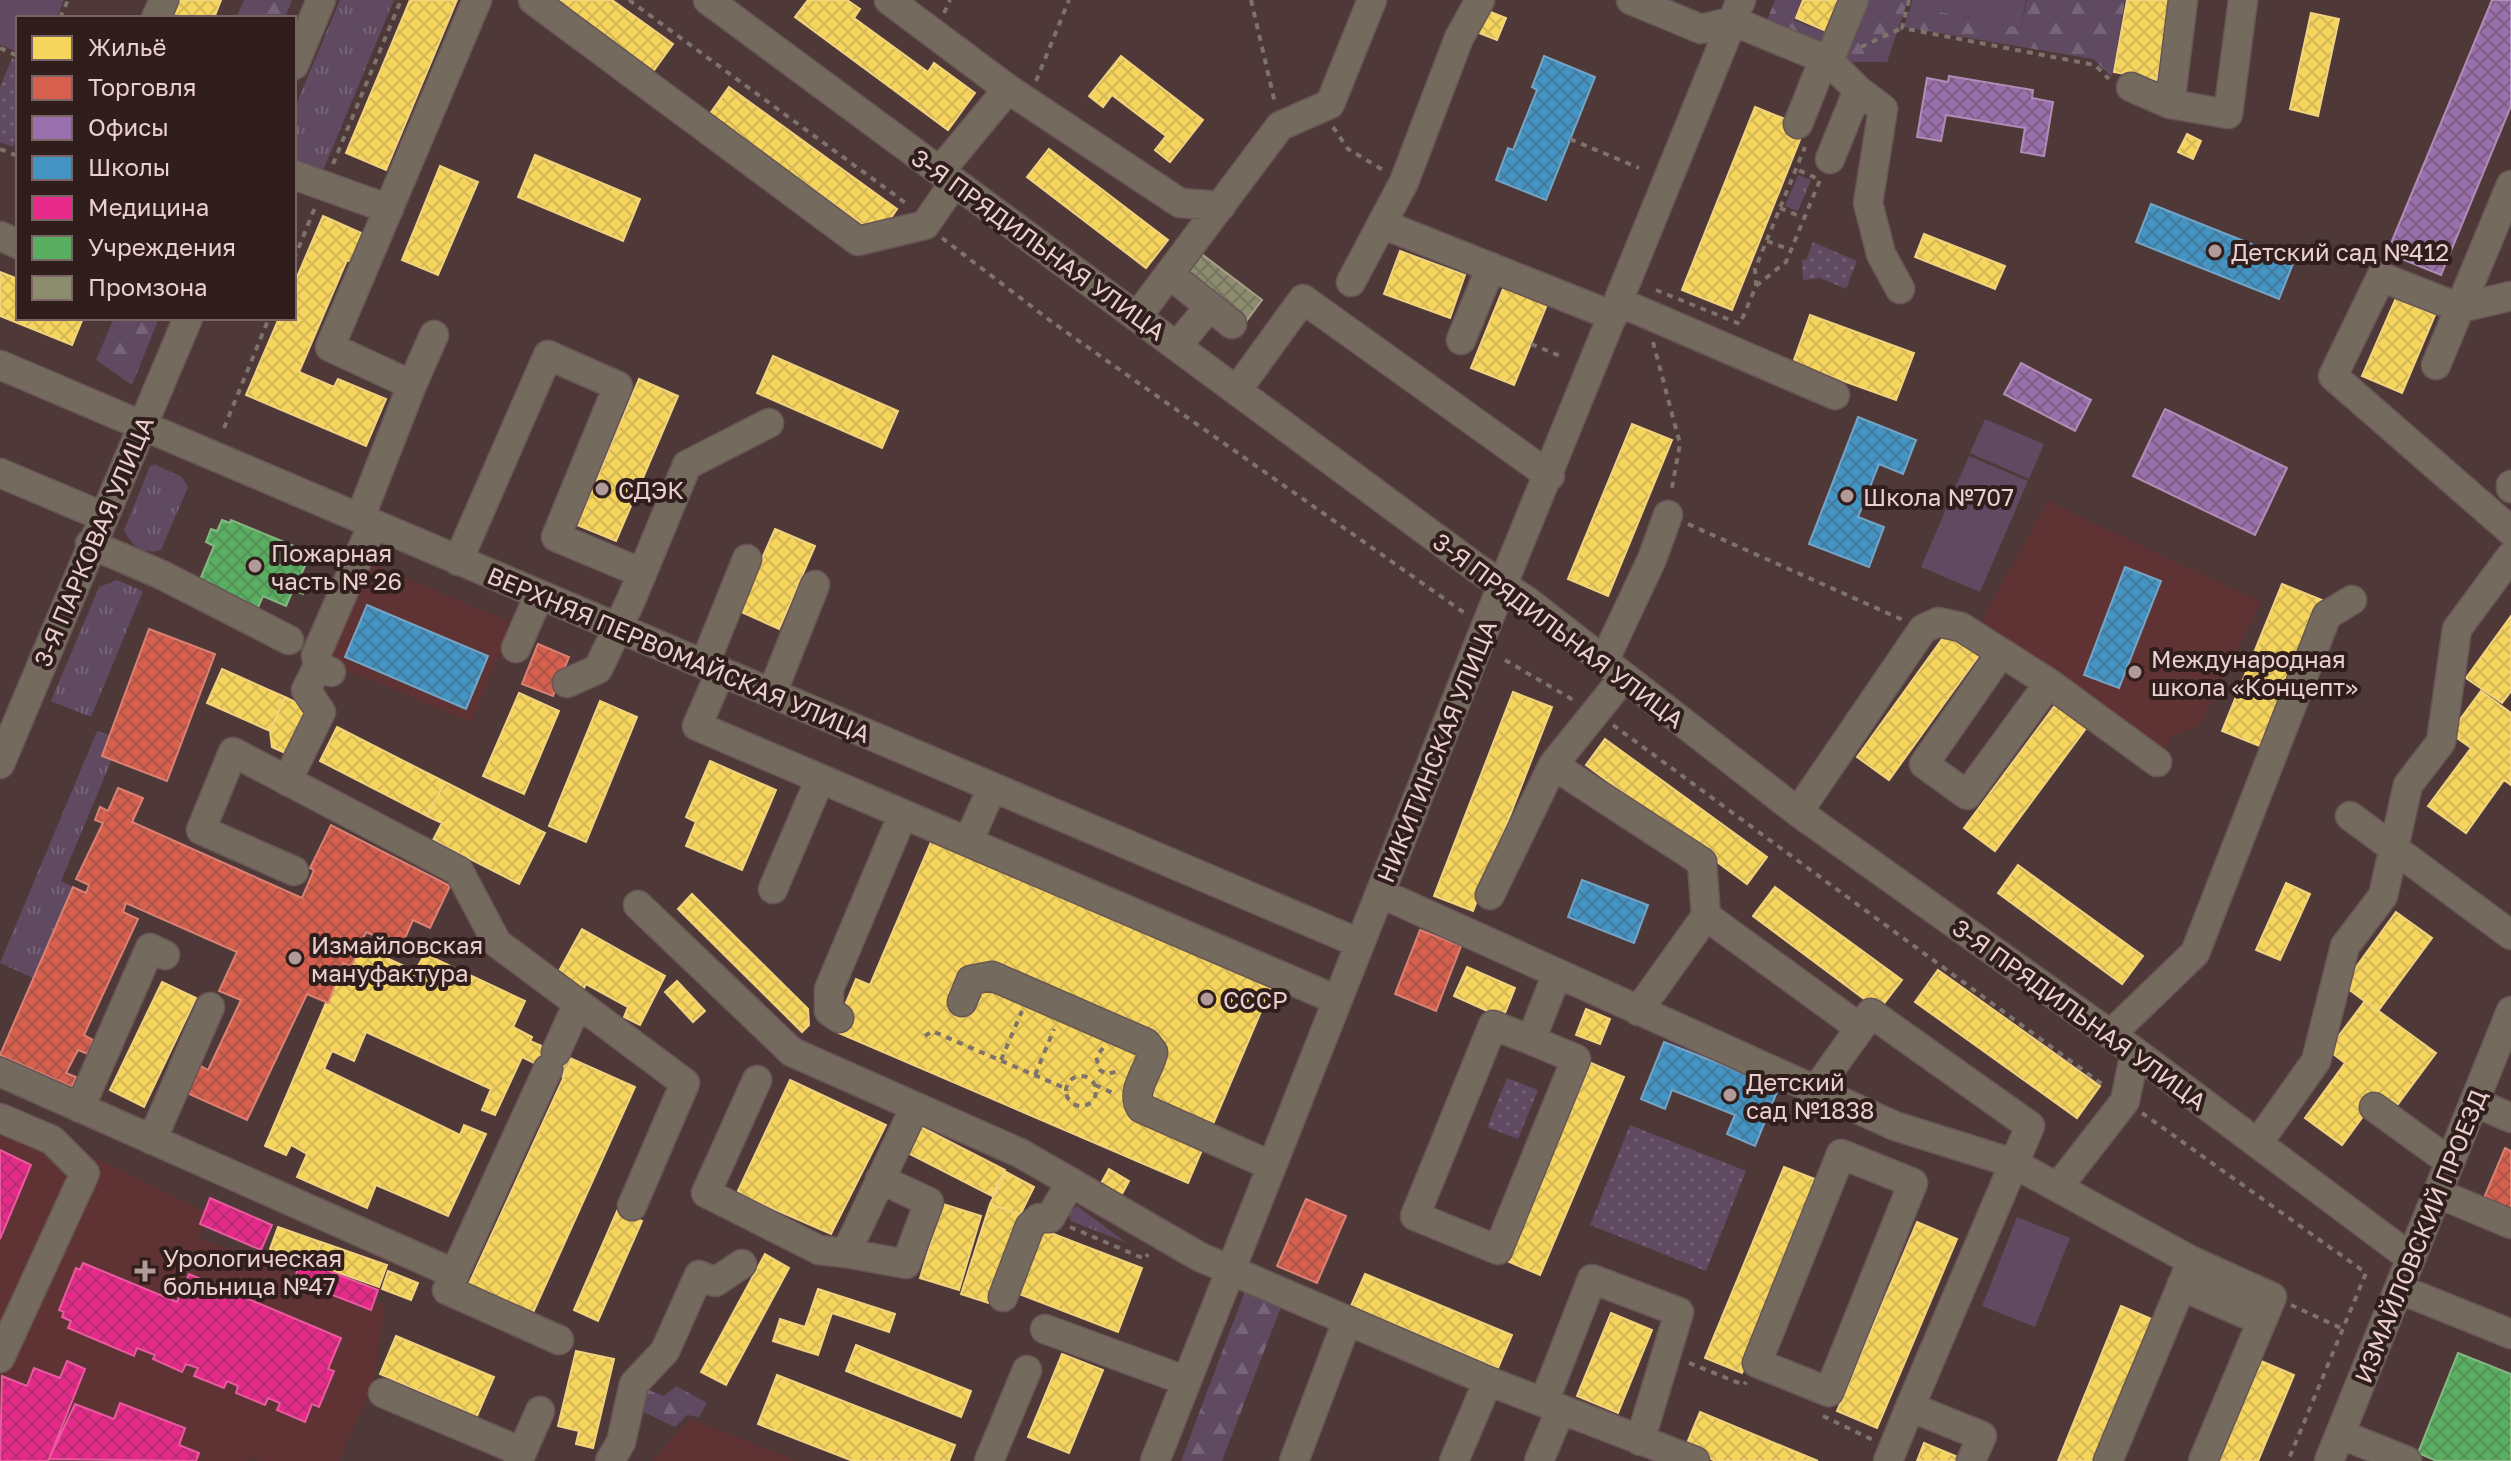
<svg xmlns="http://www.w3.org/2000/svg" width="2511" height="1461" font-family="'Golos Text',sans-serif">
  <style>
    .built { fill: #5f3333 }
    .grass { fill: url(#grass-tufts) }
    .forest { fill: url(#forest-firs) }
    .park { fill: url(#park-dots) }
    .pitch { fill: #604a61 }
    .homes { fill: url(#homes-cross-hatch); stroke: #f2d37e; stroke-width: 2 }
    .shops { fill: url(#shops-cross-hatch); stroke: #dc8174; stroke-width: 2 }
    .offices { fill: url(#offices-cross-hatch); stroke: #b18cb6; stroke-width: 2 }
    .schools { fill: url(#schools-cross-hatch); stroke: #75a5c6; stroke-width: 2 }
    .health { fill: url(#health-cross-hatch); stroke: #e85b9e; stroke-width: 2 }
    .public { fill: url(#public-cross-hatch); stroke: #85b882; stroke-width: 2 }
    .industry { fill: url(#industry-cross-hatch); stroke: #a8a08b; stroke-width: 2 }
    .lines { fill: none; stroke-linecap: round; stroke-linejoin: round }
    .minor-casing { stroke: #685555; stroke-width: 31 }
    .path { stroke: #7e736c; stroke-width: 4; stroke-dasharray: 6 6; stroke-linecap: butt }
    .minor { stroke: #746a5e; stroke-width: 28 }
    .poi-dot { fill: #b39a9a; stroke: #301e1d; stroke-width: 3 }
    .labels { text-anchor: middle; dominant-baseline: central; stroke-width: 8; stroke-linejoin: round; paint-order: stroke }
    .street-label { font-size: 24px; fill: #eacfce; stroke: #301e1d }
    .poi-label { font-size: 24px; fill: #eacfce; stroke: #301e1d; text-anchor: start }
  </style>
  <defs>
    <pattern id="grass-tufts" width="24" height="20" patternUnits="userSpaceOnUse" patternTransform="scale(2)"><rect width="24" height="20" fill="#604a61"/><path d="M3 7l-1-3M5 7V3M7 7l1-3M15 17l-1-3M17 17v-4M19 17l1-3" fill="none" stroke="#776376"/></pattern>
    <pattern id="forest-firs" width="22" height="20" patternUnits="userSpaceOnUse" patternTransform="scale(2)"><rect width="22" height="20" fill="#604a61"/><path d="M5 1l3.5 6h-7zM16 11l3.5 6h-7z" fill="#776376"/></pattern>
    <pattern id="park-dots" width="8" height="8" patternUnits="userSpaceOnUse" patternTransform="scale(2)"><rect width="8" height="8" fill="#604a61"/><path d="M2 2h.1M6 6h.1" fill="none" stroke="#776376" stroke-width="1.8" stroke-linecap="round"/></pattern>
    <pattern id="homes-cross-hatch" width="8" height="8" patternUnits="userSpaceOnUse" patternTransform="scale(2)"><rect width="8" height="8" fill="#f6d55c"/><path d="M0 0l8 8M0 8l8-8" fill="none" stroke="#d3b756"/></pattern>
    <pattern id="shops-cross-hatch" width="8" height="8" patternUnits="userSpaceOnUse" patternTransform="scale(2)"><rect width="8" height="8" fill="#d6604d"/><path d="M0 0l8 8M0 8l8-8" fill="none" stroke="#ab5648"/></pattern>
    <pattern id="offices-cross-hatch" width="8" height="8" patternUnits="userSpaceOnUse" patternTransform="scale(2)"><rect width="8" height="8" fill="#9970ab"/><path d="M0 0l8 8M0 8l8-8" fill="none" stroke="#7c5e85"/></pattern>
    <pattern id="schools-cross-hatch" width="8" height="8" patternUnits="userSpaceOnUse" patternTransform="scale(2)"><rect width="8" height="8" fill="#4393c3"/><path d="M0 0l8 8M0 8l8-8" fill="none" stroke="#447a9b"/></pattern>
    <pattern id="health-cross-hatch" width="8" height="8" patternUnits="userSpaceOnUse" patternTransform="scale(2)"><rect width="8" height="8" fill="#e7298a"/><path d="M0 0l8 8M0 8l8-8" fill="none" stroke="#b72f73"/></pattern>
    <pattern id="public-cross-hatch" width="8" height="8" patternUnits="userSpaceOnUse" patternTransform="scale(2)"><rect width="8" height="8" fill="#5aae61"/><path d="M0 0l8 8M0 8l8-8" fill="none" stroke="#559258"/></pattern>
    <pattern id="industry-cross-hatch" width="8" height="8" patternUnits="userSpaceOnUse" patternTransform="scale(2)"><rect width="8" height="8" fill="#8c8c6e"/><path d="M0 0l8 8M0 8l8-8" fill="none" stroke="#777560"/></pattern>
  </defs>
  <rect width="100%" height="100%" fill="#4e3838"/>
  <path class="built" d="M2048 501 2261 602 2199 726 2172 737 2164 751 1978 626Z
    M368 562 513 623 471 722 326 661Z
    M0 1111 208 1213 198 1238 385 1305 374 1381 339 1461H259L250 1457 248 1461H0Z
    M690 1419 699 1422 797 1461H652Z"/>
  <path class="grass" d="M340 0H394L322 173 294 163V109Z
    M1798 175 1811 180 1798 211 1785 206Z
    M156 465 182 477 188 487 161 550C142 555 132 547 124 530L150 466Z
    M117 580 143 591 91 717 51 701 99 587Z
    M97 731 110 735 102 755 112 759 61 881 73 887 33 978 0 963Z
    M1077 1206 1127 1243 1071 1221 1068 1214Z"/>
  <path class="forest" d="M244 0H292L285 18H236Z
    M1775 0H1801L1794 20 1835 36 1831 47 1767 20Z
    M1865 0H1908L1887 62H1839Z
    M2027 0H2125L2112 77 2093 59 1904 27 1911 6 2021 28Z
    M114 318H159L132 385 96 360Z
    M1245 1291 1281 1307 1222 1461H1181Z
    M676 1386 707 1403 699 1417 687 1415 675 1427 635 1408 643 1388 664 1396Z"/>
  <path class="park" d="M12 58 18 60V134L13 147 0 142V87Z
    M1813 242 1857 261 1846 289 1820 278 1803 280 1802 259 1806 260Z
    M1507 1078 1538 1090 1518 1139 1487 1127Z
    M1630 1125 1746 1171 1706 1271 1590 1225Z"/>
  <path class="pitch" d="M0 0H64L57 18H18V52L0 45Z
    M1912 0H2026L2021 28 1911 6Z
    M1985 419 2044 444 2029 479 1970 453Z
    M1969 456 2028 481 1980 592 1921 567Z
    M2017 1217 2070 1238 2035 1327 1982 1306Z"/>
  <path class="homes" d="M176 0H221L214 18H168Z
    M410 0H457L386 170 346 153Z
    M543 0H612L673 44 649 77Z
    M808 0H847L860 9 854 18 928 72 934 63 975 93 948 130 795 17Z
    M1803 0H1849L1835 35 1796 18Z
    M2127 0H2171L2157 80 2114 72Z
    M1488 11 1506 18 1497 40 1479 33Z
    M2311 13 2339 19 2318 116 2290 109Z
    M1121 56 1203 120 1170 162 1155 150 1166 136 1112 95 1103 107 1089 96Z
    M729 87 897 209 879 236 709 115Z
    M1755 107 1805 127 1732 310 1682 290Z
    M2187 134 2201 141 2193 159 2178 152Z
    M1049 149 1168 240 1146 268 1027 177Z
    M535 155 640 199 623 241 518 197Z
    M440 166 478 182 438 275 402 260Z
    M323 216 368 236 356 264 347 260 299 372 334 387 338 379 386 399 366 446 246 395 279 318H294V284Z
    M1924 234 2005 266 1995 289 1915 257Z
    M1400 251 1465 275 1450 318 1384 294Z
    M0 272 18 279V318H83L72 345 0 316Z
    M1505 284 1548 302 1514 385 1471 368Z
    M2396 298 2435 315 2402 393 2362 376Z
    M1810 315 1914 353 1896 400 1793 363Z
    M773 356 898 411 882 448 757 393Z
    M639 379 678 396 616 541 577 525Z
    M1632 424 1672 440 1608 596 1568 579Z
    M775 529 815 546 779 629 739 611Z
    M2282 584 2322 600 2262 747 2222 731Z
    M2511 616V691L2502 703 2466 678Z
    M1948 631 1980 654 1889 780 1857 757Z
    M222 669 285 697 270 731 207 703Z
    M2481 691 2511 713V785L2504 780 2466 833 2428 806 2471 748 2450 733Z
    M1513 692 1552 707 1473 911 1434 896Z
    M519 693 559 711 524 794 483 776Z
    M285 697 309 709 287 754 272 747 270 731Z
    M600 701 637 717 586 842 549 826Z
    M2056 704 2087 727 1995 851 1964 828Z
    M337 727 445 782 427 816 320 761Z
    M1605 739 1767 857 1747 884 1586 765Z
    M710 761 776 790 742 870 686 846 696 822 686 817Z
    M445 782 545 833 519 884 433 840 442 823 427 816Z
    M934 835 1274 981 1188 1183 834 1031 856 979 870 985Z
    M2018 865 2143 956 2122 984 1998 893Z
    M2286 883 2310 894 2280 960 2256 950Z
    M1775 887 1902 980 1879 1010 1753 916Z
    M692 894 808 1009 809 1025 802 1032 678 909Z
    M2396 912 2432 938 2378 1011 2343 985Z
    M582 929 665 976 640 1025 624 1017 628 1007 586 984 581 994 554 980Z
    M360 946 415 971 425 954 525 1001 513 1027 532 1037 530 1041 572 1059 563 1077 522 1057 495 1115 482 1110 491 1089 366 1032 354 1061 332 1051 324 1069 460 1135 464 1125 486 1134 448 1216 376 1185 367 1208 297 1177 307 1154 291 1145 286 1155 265 1146 343 963 351 967Z
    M1467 967 1515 988 1503 1018 1454 996Z
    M1938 970 2100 1086 2077 1118 1915 1002Z
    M677 981 705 1011 693 1022 665 992Z
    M162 982 196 998 144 1107 110 1090Z
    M2365 1001 2436 1053 2395 1108 2378 1096 2342 1145 2305 1118 2345 1063 2328 1050Z
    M1586 1009 1610 1019 1600 1044 1576 1035Z
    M572 1059 635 1087 532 1315 468 1286Z
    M1591 1063 1624 1077 1540 1275 1507 1261Z
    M790 1080 886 1125 831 1234 737 1193Z
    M921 1127 1005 1170 992 1196 908 1153Z
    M1784 1167 1820 1181 1742 1373 1705 1358Z
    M1109 1169 1129 1181 1118 1201 1098 1189Z
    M1006 1172 1034 1187 1020 1215 990 1204Z
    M943 1204 981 1216 959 1290 920 1278Z
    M990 1204 1020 1215 992 1304 961 1294Z
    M617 1211 642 1221 598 1321 574 1310Z
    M1917 1222 1957 1239 1877 1428 1837 1411Z
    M278 1227 321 1242 314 1264 270 1249Z
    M1043 1230 1142 1268 1118 1332 1019 1294Z
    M321 1242 387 1265 379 1287 314 1264Z
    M765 1254 789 1268 726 1385 701 1372Z
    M388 1271 418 1283 411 1300 382 1289Z
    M1365 1274 1512 1335 1498 1368 1351 1306Z
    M818 1289 895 1314 889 1332 832 1313 818 1355 773 1341 780 1319 805 1327Z
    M2121 1306 2154 1320 2096 1461H2058Z
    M1611 1313 1652 1330 1618 1413 1577 1396Z
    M396 1336 494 1377 477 1416 380 1374Z
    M856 1345 971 1391 961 1417 846 1371Z
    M576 1351 614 1359 593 1448 576 1444 579 1431 558 1426Z
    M1062 1354 1103 1370 1069 1453 1028 1437Z
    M2261 1361 2294 1375 2258 1461H2219Z
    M777 1375 955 1445 949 1461H853L758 1424Z
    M1700 1412 1818 1461H1716L1685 1448Z
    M1924 1443 1965 1460V1461H1917Z"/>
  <path class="shops" d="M149 629 215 654 167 781 102 756Z
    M538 644 569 657 553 696 522 684Z
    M118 788 143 798 132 822 302 898 314 870 310 868 331 825 450 886 430 928 413 920 401 947 366 932 351 967 343 963 328 1003 307 994 247 1120 187 1093 199 1065 208 1070 241 1000 219 991 237 952 126 903 123 912 138 919 84 1035 93 1040 88 1054 78 1050 66 1073 76 1077 72 1087 0 1055 73 887 86 893 89 885 76 879 103 823 95 820 100 807 108 811Z
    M1420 930 1461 946 1436 1011 1395 994Z
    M2505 1148 2511 1151V1217L2481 1205Z
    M1306 1199 1346 1216 1317 1283 1277 1266Z"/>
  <path class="offices" d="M2492 0H2511V106L2441 275 2387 253Z
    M1949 76 2033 90 2032 98 2053 102 2044 156 2021 152 2025 128 1946 115 1941 141 1917 137 1927 78 1948 82Z
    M2021 363 2091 400 2075 431 2004 394Z
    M2165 409 2287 468 2255 535 2133 476Z"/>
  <path class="schools" d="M1544 56 1595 77 1546 200 1496 180 1508 148 1513 150 1537 90 1532 87Z
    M2151 204 2294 261 2279 299 2136 242Z
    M1858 417 1916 440 1903 474 1879 464 1858 517 1884 527 1869 567 1809 544Z
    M2125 567 2161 581 2119 688 2084 675Z
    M367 605 488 656 466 709 345 657Z
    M1582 880 1648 905 1634 943 1568 917Z
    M1664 1042 1779 1087 1755 1146 1727 1134 1735 1115 1672 1090 1665 1109 1641 1099Z"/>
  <path class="health" d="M0 1150 31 1165 0 1239Z
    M210 1198 272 1225 261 1250 200 1224Z
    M301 1260 378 1290 371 1310 294 1280Z
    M83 1263 177 1302 189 1274 341 1338 328 1369 334 1371 319 1407 312 1404 305 1422 277 1410 280 1403 268 1398 265 1405 236 1393 238 1386 227 1381 224 1388 194 1376 198 1368 186 1364 182 1372 153 1359 155 1355 137 1348 134 1356 68 1328 71 1321 62 1317 64 1312 59 1310 76 1268 80 1270Z
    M67 1361 85 1369 48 1461H0L2 1376 27 1386 34 1368 60 1378Z
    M120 1403 185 1428 179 1445 199 1453 196 1461 49 1459 75 1404 114 1419Z"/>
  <path class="public" d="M222 520 230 523 231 520 311 553 299 579 308 583 303 594 293 590 286 606 263 596 256 612 197 587 214 546 206 542 211 529 217 531Z
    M2458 1353 2511 1374V1461H2437L2418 1453Z"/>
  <path class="industry" d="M1199 252 1262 300 1247 320 1184 271Z"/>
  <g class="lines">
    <defs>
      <path id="minor" d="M533 0 858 241 925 225 954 183
        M708 0 1478 569 1527 601 1798 812 2135 1052 2411 1258
        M889 0 1008 89 940 171
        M1631 0 1701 29 1733 21 1829 61 1858 90 1830 159
        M156 18 164 0
        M1829 61 1854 0
        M294 65 321 0
        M2131 87 2170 104 2183 0
        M1008 89 1180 203 1221 206
        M1858 90 1883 109 1868 203 1881 254 1900 289
        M2170 104 2228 114 2243 0
        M1798 124 1824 59
        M294 175 389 209
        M1382 224 1613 316
        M0 236 18 244
        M1351 282 1404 182 1459 38 1480 0
        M1183 285 1232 324
        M2511 296 2460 308 2381 277 2333 376 2511 531
        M1619 302 1835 395
        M1137 317 1280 126 1330 104 1372 0
        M1461 340 1491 267
        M1177 346 1210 306
        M0 365 1359 943
        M2436 365 2511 185
        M412 385 434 335
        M1237 390 1303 299 1550 476
        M0 473 102 516
        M2511 485V488
        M360 518 412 385 330 347 477 0
        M90 544 162 575 289 640
        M458 561 548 355 618 386 556 537 642 573
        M516 648 539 595
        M2001 653 1924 764 1967 795 2049 683
        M1604 661 1652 559 1668 515
        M705 663 747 559
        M721 671 697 726 903 814
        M331 672 318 666 316 655 373 524
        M567 683 598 669 631 600 687 465 769 423
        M772 693 815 585
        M0 764 188 318
        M1553 765 1624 677
        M287 781 321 712 306 690 318 666
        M1798 812 1923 629 1938 622 1961 627 2049 683 2157 762
        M2350 816 2511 935
        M968 842 992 788
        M294 871 201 830 233 752 459 871 497 943 685 1083 632 1206
        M773 889 820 779
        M1380 893 1895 1126 2013 1163 2192 1261 2272 1297 2203 1461
        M1490 895 1553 765 1702 862 1706 916 1860 1028
        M638 905 792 1052 1020 1153 1200 1257 1488 1381 1695 1461
        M962 1002 971 980 992 976 1146 1043 1153 1052C1150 1070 1130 1090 1141 1108L1270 1165
        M1638 1011 1706 916
        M839 1018 829 1011V989L903 814 1337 1000
        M2111 1034 2195 953 2327 615 2352 600
        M1531 1040 1493 1025 1415 1216 1498 1250 1576 1059 1531 1040 1557 974
        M556 1052 578 1003
        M548 1069 447 1290 559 1340
        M0 1072 455 1274
        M757 1080 706 1193 819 1250 846 1253 915 1107
        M1815 1091 1871 1013 2030 1126 1910 1407
        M2474 1102 2511 1118
        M2374 1107 2450 1162
        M80 1108 150 948 165 955
        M0 1118 52 1140 85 1173 0 1358
        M152 1140 210 1007
        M2258 1143 2316 1061 2345 946 2383 896 2408 785 2441 742 2457 629 2511 556
        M1841 1154 1913 1183 1829 1392 1757 1363Z
        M2058 1187 2125 1101 2135 1052
        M2437 1193 2511 1224
        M846 1253 906 1264 929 1202 880 1179
        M2181 1286 2262 1321
        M2399 1289 2511 1334
        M1003 1297 1030 1226 1039 1218H1050L1071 1182
        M1045 1329 1184 1380
        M383 1393 522 1452
        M1544 1402 1592 1279 1679 1312 1640 1441
        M2340 1434 2407 1461
        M518 1461 540 1411
        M610 1461 621 1442 634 1384 665 1351 699 1275 715 1282 742 1264
        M989 1461 1027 1370
        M1155 1461 1487 623 1741 0
        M1294 1461 1347 1321
        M1454 1461 1488 1381
        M1539 1461 1561 1409
        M1888 1461 1910 1407 1982 1436 1971 1461
        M2108 1461 2192 1261
        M2329 1461 2511 1011"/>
    </defs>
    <use href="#minor" class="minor-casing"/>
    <path class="path" d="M629 0 907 204
      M1251 0 1275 103
      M1909 0 1902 28 2095 65 2109 79
      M944 13 950 0
      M60 18 68 0
      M1861 47 1902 28
      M0 48 18 56
      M1036 81 1069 0
      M1333 127 1348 149 1383 170
      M1570 139 1639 168
      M0 149 18 156
      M333 164 401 0
      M1780 208 1804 218
      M942 238 1052 322 1466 614
      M1767 241 1791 250
      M294 259 316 205
      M1756 286 1755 269 1805 147
      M1656 290 1740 324 1756 286 1786 262 1820 180 1796 169
      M1653 342 1680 444 1671 493
      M1531 344 1563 357
      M224 428 269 318
      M1688 524 1903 620
      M1505 660 1575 701
      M1613 725 2106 1087
      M925 1036 932 1031 1067 1089
      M1103 1048 1096 1057 1100 1070 1106 1074 1120 1071
      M1001 1060 1022 1011
      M1035 1075 1054 1029
      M1066 1091a15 15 0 1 1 30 0a15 15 0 1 1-30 0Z
      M1095 1085 1115 1094
      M2142 1113 2366 1273 2288 1461
      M1070 1227 1145 1259 1148 1254
      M2291 1305 2343 1329
      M1689 1363 1744 1385 1746 1382
      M1823 1416 1873 1440"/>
    <use href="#minor" class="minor"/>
  </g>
  <g class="poi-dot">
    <circle cx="2215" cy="251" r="8"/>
    <circle cx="602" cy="489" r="8"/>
    <circle cx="1847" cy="496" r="8"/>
    <circle cx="255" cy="566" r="8"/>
    <circle cx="2135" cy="672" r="8"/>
    <circle cx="295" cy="958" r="8"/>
    <circle cx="1207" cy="999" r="8"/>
    <circle cx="1730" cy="1095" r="8"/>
    <path d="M141 1259h8v8h8v8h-8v8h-8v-8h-8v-8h8z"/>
  </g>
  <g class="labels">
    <g class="street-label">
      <text transform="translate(1039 244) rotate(36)">3-Я ПРЯДИЛЬНАЯ УЛИЦА</text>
      <text transform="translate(93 541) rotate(-67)">3-Я ПАРКОВАЯ УЛИЦА</text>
      <text transform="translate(1559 630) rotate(37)">3-Я ПРЯДИЛЬНАЯ УЛИЦА</text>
      <text transform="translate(679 654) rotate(23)">ВЕРХНЯЯ ПЕРВОМАЙСКАЯ УЛИЦА</text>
      <text transform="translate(1436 751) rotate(-68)">НИКИТИНСКАЯ УЛИЦА</text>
      <text transform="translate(2080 1014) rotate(36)">3-Я ПРЯДИЛЬНАЯ УЛИЦА</text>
      <text transform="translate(2420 1236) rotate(-68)">ИЗМАЙЛОВСКИЙ ПРОЕЗД</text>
    </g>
    <g class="poi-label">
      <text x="2231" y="251">Детский сад №412</text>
      <text x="618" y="489">СДЭК</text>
      <text x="1863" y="496">Школа №707</text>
      <text x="271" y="552">Пожарная<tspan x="271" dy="28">часть № 26</tspan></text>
      <text x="2151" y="658">Международная<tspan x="2151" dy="28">школа «Концепт»</tspan></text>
      <text x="311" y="944">Измайловская<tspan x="311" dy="28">мануфактура</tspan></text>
      <text x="1223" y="999">СССР</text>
      <text x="1746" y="1081">Детский<tspan x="1746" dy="28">сад №1838</tspan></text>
      <text x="163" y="1257">Урологическая<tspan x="163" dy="28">больница №47</tspan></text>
    </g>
  </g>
  <rect x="16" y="16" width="280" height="304" fill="#301e1d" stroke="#7a6564" stroke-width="2"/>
  <rect x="32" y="36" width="40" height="24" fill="#f6d55c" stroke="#7a6564" stroke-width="2"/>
  <text x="88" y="56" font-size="24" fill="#eacfce">Жильё</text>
  <rect x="32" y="76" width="40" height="24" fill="#d6604d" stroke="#7a6564" stroke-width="2"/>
  <text x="88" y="96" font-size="24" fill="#eacfce">Торговля</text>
  <rect x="32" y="116" width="40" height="24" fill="#9970ab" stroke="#7a6564" stroke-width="2"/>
  <text x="88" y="136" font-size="24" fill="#eacfce">Офисы</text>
  <rect x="32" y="156" width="40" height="24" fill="#4393c3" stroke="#7a6564" stroke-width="2"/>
  <text x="88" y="176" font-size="24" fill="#eacfce">Школы</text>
  <rect x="32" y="196" width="40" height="24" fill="#e7298a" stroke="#7a6564" stroke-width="2"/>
  <text x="88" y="216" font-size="24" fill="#eacfce">Медицина</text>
  <rect x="32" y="236" width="40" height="24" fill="#5aae61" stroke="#7a6564" stroke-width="2"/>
  <text x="88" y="256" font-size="24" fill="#eacfce">Учреждения</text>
  <rect x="32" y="276" width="40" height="24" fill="#8c8c6e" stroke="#7a6564" stroke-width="2"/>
  <text x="88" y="296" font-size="24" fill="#eacfce">Промзона</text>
</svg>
